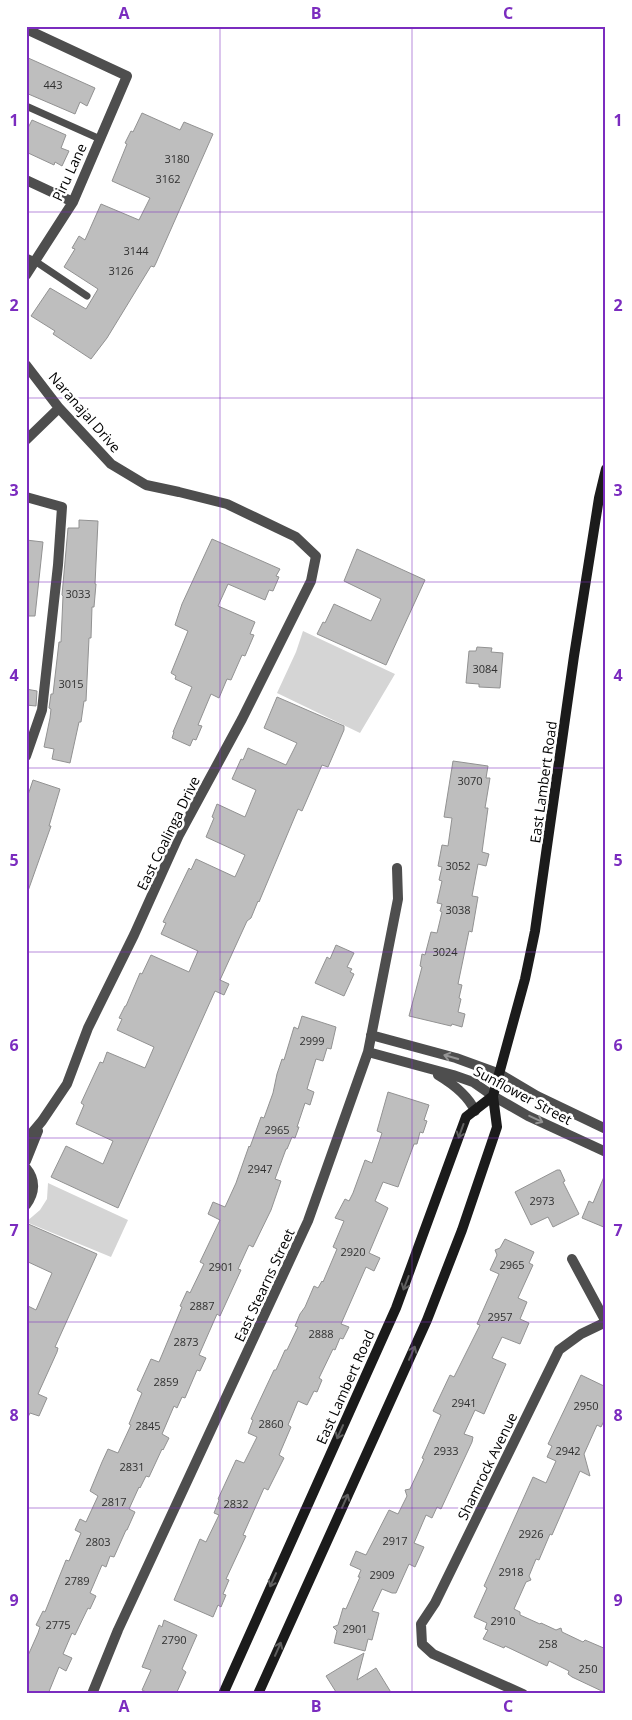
<svg xmlns="http://www.w3.org/2000/svg" width="632" height="1720" font-family="'Open Sans',sans-serif">
  <style>
    .green { fill: #d5d5d5 }
    .building { fill: #bebebe; stroke: #929292 }
    .lines { fill: none; stroke-linecap: round; stroke-linejoin: round }
    .lane { stroke: #4e4e4e; stroke-width: 7 }
    .street { stroke: #4e4e4e; stroke-width: 10 }
    .secondary { stroke: #1b1b1b; stroke-width: 10 }
    .oneway { stroke: #959595 }
    .oneway2 { stroke: #5f5f5f }
    .grid { fill: none; stroke: #7b2cbf; stroke-width: 1; stroke-opacity: 0.55 }
    .labels { text-anchor: middle; dominant-baseline: central; stroke-width: 5; stroke-linejoin: round; paint-order: stroke }
    .number-label { font-size: 11px; fill: #303030 }
    .street-label { font-size: 14px; fill: #000; stroke: #fff }
    .neatline { fill: none; stroke: #7b2cbf; stroke-width: 2 }
    .grid-label { font-size: 16px; text-anchor: middle; font-weight: bold; fill: #7b2cbf }
  </style>
  <rect width="100%" height="100%" fill="#fff"/>
  <path class="green" d="M303 631 395 674 360 733 277 693 296 652Z
    M48 1183 128 1220 111 1257 26 1222 40 1210 47 1199Z"/>
  <path class="building" d="M26 57 95 88 87 106 80 102 75 114 26 93Z
    M142 113 180 130 184 122 213 134 156 263 154 267 151 266 107 338 91 359 53 334 55 331 31 316 50 288 86 309 98 289 64 267 75 249 72 248 79 236 85 240 101 204 139 220 150 198 112 181 127 144 125 143 131 131 133 132Z
    M32 120 66 135 61 148 69 151 62 166 55 162 54 165 26 152V132Z
    M79 520 98 521 95 584H96L94 607H92L91 638H89L86 701H84L81 722H79L70 763 52 759 54 749 44 747 50 718 51 709 49 708 51 694H53L59 642H61L63 596 62 595 68 528H79Z
    M212 539 280 569 276 576 279 577 273 591 269 590 265 600 228 584 218 606 255 622 250 634 254 635 245 656 242 655 231 680 227 679 219 698 211 694 198 725 202 726 196 740 193 739 190 746 172 738 174 732H173L192 687 175 679 176 676 171 673 188 631 175 625 182 604Z
    M26 540 43 542 35 616H26Z
    M357 549 425 580 386 665 317 634 323 622 325 623 334 604 371 621 381 599 344 581Z
    M477 647 492 648 491 652 503 653 500 688 479 687V684L466 683 469 651H476Z
    M26 689 37 691 36 706 26 705Z
    M277 697 344 726V730L328 767 322 765 302 811 298 809 259 902 258 901 251 918 247 921 220 980 229 984 224 995 215 991 118 1208 51 1177 66 1146 103 1164 113 1141 76 1124 84 1105 81 1103 100 1062 103 1063 107 1052 145 1068 154 1047 117 1030 122 1019 119 1018 125 1006H126L140 973 142 974 151 955 189 972 198 951 161 934 166 923 163 922 189 868 191 870 196 859 235 877 245 855 206 837 214 818 212 817 217 804 245 817 256 790 232 779 241 759 243 760 248 748 286 765 297 743 264 728Z
    M453 761 488 766 486 778H490L485 808H488L482 852 489 854 486 866 478 864 472 896 478 897 472 932 469 931 458 984 462 985 459 998 461 999 458 1012 465 1014 462 1027 452 1024 451 1026 409 1016 422 967 420 966 422 954 425 955 431 932 437 933 442 912 440 911 442 904 437 903 442 881 439 880 442 867 438 866 442 845 448 846 452 818 444 817Z
    M33 780 60 789 49 826H51L28 891 26 890V801Z
    M336 945 354 953 347 967 352 969 350 972 354 974 344 996 315 983 327 957 330 959Z
    M302 1016 336 1027 331 1049 327 1048 323 1061 316 1059 307 1089 314 1092 310 1105 305 1103 297 1127H299L295 1138 292 1137 287 1149H286L275 1179 281 1181 271 1210 253 1247 249 1245 238 1269 241 1270 220 1316 217 1314 199 1355 206 1358 200 1371 197 1370 185 1398 182 1397 177 1408 174 1406 162 1434 169 1438 163 1450 162 1449 149 1477 146 1476 140 1488 139 1487 129 1509 135 1512 127 1530H126L114 1557 110 1556 106 1567 102 1565 90 1593 96 1596 90 1609 88 1608 75 1635 72 1633 63 1654 72 1658 66 1671 59 1667 48 1694H26V1660L38 1633 40 1627 36 1625 43 1611 45 1612 66 1560 69 1561 81 1533 75 1530 80 1519 86 1522 98 1496 90 1491 102 1462 108 1449 118 1453 131 1425 129 1424 142 1393 137 1390 151 1359 159 1362 182 1307 180 1306 187 1291 190 1293 204 1264 200 1262 220 1220 208 1214 213 1202 225 1207 236 1183 249 1146 250 1147 261 1117 264 1118 273 1093 277 1074 282 1059 284 1060 294 1027 298 1029Z
    M388 1092 429 1105 424 1120 427 1121 423 1133 420 1132 417 1144H414L398 1187 383 1182 375 1201 388 1208 369 1253 380 1258 374 1271 366 1267 341 1324 349 1327 343 1339 340 1338 335 1350 333 1349 319 1378 322 1380 317 1392 314 1391 307 1405 298 1401 288 1425 291 1427 279 1455 284 1458 268 1490 264 1488 243 1535 246 1536 226 1579 229 1580 223 1594 226 1595 221 1607 218 1605 213 1617 174 1600 200 1539 206 1542 219 1515 214 1513 219 1500 218 1499 236 1460 244 1463 257 1437 248 1433 253 1420 251 1419 274 1370H276L285 1350H287L298 1327 295 1326 300 1314 305 1307 314 1286 318 1288 322 1281 323 1282 337 1249 333 1247 344 1221 335 1218 345 1199 349 1201 353 1193 365 1160 372 1163 382 1133 377 1131Z
    M557 1170H560L565 1181 563 1182 579 1214 553 1227 548 1217 531 1225 515 1192Z
    M606 1172V1228L582 1218 589 1201 593 1203Z
    M26 1223 97 1254 55 1347 58 1348 57 1352 38 1394 47 1398 39 1416 30 1413 26 1421V1305L36 1310 52 1273 26 1261Z
    M505 1239 534 1252 529 1263 533 1265 518 1298 527 1302 520 1319 529 1323 520 1344 502 1337 492 1358 506 1364 484 1414 475 1410 464 1434 473 1437 472 1442 441 1509 437 1507 432 1518 426 1515 414 1543 424 1547 415 1567 409 1564 396 1593H392L382 1589 372 1611 379 1613 372 1640 368 1639 365 1651 334 1643 337 1631 333 1627 338 1625 343 1608 346 1609 360 1577H358L361 1570 350 1565 356 1551 366 1555 389 1510 398 1514 407 1496 405 1490 410 1489 424 1459 422 1458 441 1415 433 1411 450 1375 454 1377 480 1325 477 1324 499 1274 490 1270 497 1255 495 1250 500 1248Z
    M581 1375 606 1387V1417L601 1427 597 1425 584 1454 590 1476 580 1471 552 1535 550 1534 539 1560 536 1559 529 1576 531 1580 526 1582 514 1609 520 1612V1615L540 1624 541 1623 556 1630 561 1628 562 1632 583 1642 585 1640 606 1649V1693L572 1677 568 1674 569 1671 549 1661 547 1666 505 1646 504 1648 483 1639 488 1630 485 1629 487 1623 474 1617 487 1588 484 1586 533 1477 546 1483 556 1461 547 1457 552 1446 548 1444Z
    M164 1620 197 1635 182 1669 186 1672 176 1694H150L142 1690 151 1670 142 1667 159 1625 162 1627Z
    M364 1653 357 1680 376 1668 392 1694H334L336 1692 326 1676Z"/>
  <g class="lines">
    <path class="lane" d="M26 106 100 139
      M26 257 35 261 87 296"/>
    <path class="street" d="M26 29 127 76 73 202 26 275
      M26 180 73 202
      M26 365 59 408 111 464 146 485 179 492 227 504 296 537 316 556 311 581 242 719 179 835 134 935 88 1028 67 1084 42 1121 26 1140
      M26 440 59 408
      M26 497 62 507 58 565 42 710 26 756
      M371 1035 456 1058 500 1074 537 1096 606 1129
      M368 1052 453 1075 473 1082 493 1096 528 1116 606 1152
      M438 1075C453 1084 468 1095 475 1111
      M26 1161 38 1131
      M26 1168C36 1180 35 1193 26 1205
      M572 1259 606 1322
      M92 1694 118 1630 308 1221 368 1052 398 899 397 868
      M523 1694 433 1654 422 1644 421 1624 435 1603 559 1350 581 1334 606 1322"/>
    <path class="secondary" d="M223 1694 396 1308 466 1117 493 1096
      M258 1694 427 1320 462 1230 497 1127 493 1096 525 979 535 931 574 656 599 498 606 469"/>
  </g>
  <defs><path id="oneway-shaft" d="M-6 0H5M1.5-3L5.5 0L1.5 3" fill="none" stroke-width="1.6" stroke-linecap="round" stroke-linejoin="round" transform="scale(1.25)"/></defs>
  <g class="oneway">
    <use href="#oneway-shaft" transform="translate(451 1057) rotate(-164)"/>
    <use href="#oneway-shaft" transform="translate(536 1119) rotate(25)"/>
  </g>
  <g class="oneway2">
    <use href="#oneway-shaft" transform="translate(461 1131) rotate(110)"/>
    <use href="#oneway-shaft" transform="translate(406 1283) rotate(111)"/>
    <use href="#oneway-shaft" transform="translate(412 1353) rotate(-66)"/>
    <use href="#oneway-shaft" transform="translate(340 1432) rotate(114)"/>
    <use href="#oneway-shaft" transform="translate(345 1501) rotate(-66)"/>
    <use href="#oneway-shaft" transform="translate(273 1580) rotate(114)"/>
    <use href="#oneway-shaft" transform="translate(278 1649) rotate(-66)"/>
  </g>
  <path class="grid" d="M220 26V1694M412 26V1694M26 212H606M26 398H606M26 582H606M26 768H606M26 952H606M26 1138H606M26 1322H606M26 1508H606"/>
  <g class="labels">
    <g class="number-label">
      <text x="53" y="84">443</text>
      <text x="177" y="158">3180</text>
      <text x="168" y="178">3162</text>
      <text x="136" y="250">3144</text>
      <text x="121" y="270">3126</text>
      <text x="78" y="593">3033</text>
      <text x="485" y="668">3084</text>
      <text x="71" y="683">3015</text>
      <text x="470" y="780">3070</text>
      <text x="458" y="865">3052</text>
      <text x="458" y="909">3038</text>
      <text x="445" y="951">3024</text>
      <text x="312" y="1040">2999</text>
      <text x="277" y="1129">2965</text>
      <text x="260" y="1168">2947</text>
      <text x="542" y="1200">2973</text>
      <text x="353" y="1251">2920</text>
      <text x="512" y="1264">2965</text>
      <text x="221" y="1266">2901</text>
      <text x="202" y="1305">2887</text>
      <text x="500" y="1316">2957</text>
      <text x="321" y="1333">2888</text>
      <text x="186" y="1341">2873</text>
      <text x="166" y="1381">2859</text>
      <text x="464" y="1402">2941</text>
      <text x="586" y="1405">2950</text>
      <text x="271" y="1423">2860</text>
      <text x="148" y="1425">2845</text>
      <text x="446" y="1450">2933</text>
      <text x="568" y="1450">2942</text>
      <text x="132" y="1466">2831</text>
      <text x="114" y="1501">2817</text>
      <text x="236" y="1503">2832</text>
      <text x="531" y="1533">2926</text>
      <text x="395" y="1540">2917</text>
      <text x="98" y="1541">2803</text>
      <text x="511" y="1571">2918</text>
      <text x="382" y="1574">2909</text>
      <text x="77" y="1580">2789</text>
      <text x="503" y="1620">2910</text>
      <text x="58" y="1624">2775</text>
      <text x="355" y="1628">2901</text>
      <text x="174" y="1639">2790</text>
      <text x="548" y="1643">258</text>
      <text x="588" y="1668">250</text>
    </g>
    <g class="street-label">
      <text transform="translate(69 172) rotate(-65)">Piru Lane</text>
      <text transform="translate(85 412) rotate(49)">Naranajal Drive</text>
      <text transform="translate(543 782) rotate(-82)">East Lambert Road</text>
      <text transform="translate(168 833) rotate(-64)">East Coalinga Drive</text>
      <text transform="translate(523 1095) rotate(28)">Sunflower Street</text>
      <text transform="translate(264 1285) rotate(-65)">East Stearns Street</text>
      <text transform="translate(345 1387) rotate(-66)">East Lambert Road</text>
      <text transform="translate(487 1466) rotate(-64)">Shamrock Avenue</text>
    </g>
  </g>
  <rect width="632" height="1720" fill="none" stroke="#ffffff" stroke-width="55"/>
  <rect x="28" y="28" width="576" height="1664" class="neatline"/>
  <g class="grid-label">
    <text x="124" y="19">A</text>
    <text x="316" y="19">B</text>
    <text x="508" y="19">C</text>
    <text x="14" y="126">1</text>
    <text x="618" y="126">1</text>
    <text x="14" y="311">2</text>
    <text x="618" y="311">2</text>
    <text x="14" y="496">3</text>
    <text x="618" y="496">3</text>
    <text x="14" y="681">4</text>
    <text x="618" y="681">4</text>
    <text x="14" y="866">5</text>
    <text x="618" y="866">5</text>
    <text x="14" y="1051">6</text>
    <text x="618" y="1051">6</text>
    <text x="14" y="1236">7</text>
    <text x="618" y="1236">7</text>
    <text x="14" y="1421">8</text>
    <text x="618" y="1421">8</text>
    <text x="14" y="1606">9</text>
    <text x="618" y="1606">9</text>
    <text x="124" y="1712">A</text>
    <text x="316" y="1712">B</text>
    <text x="508" y="1712">C</text>
  </g>
</svg>
